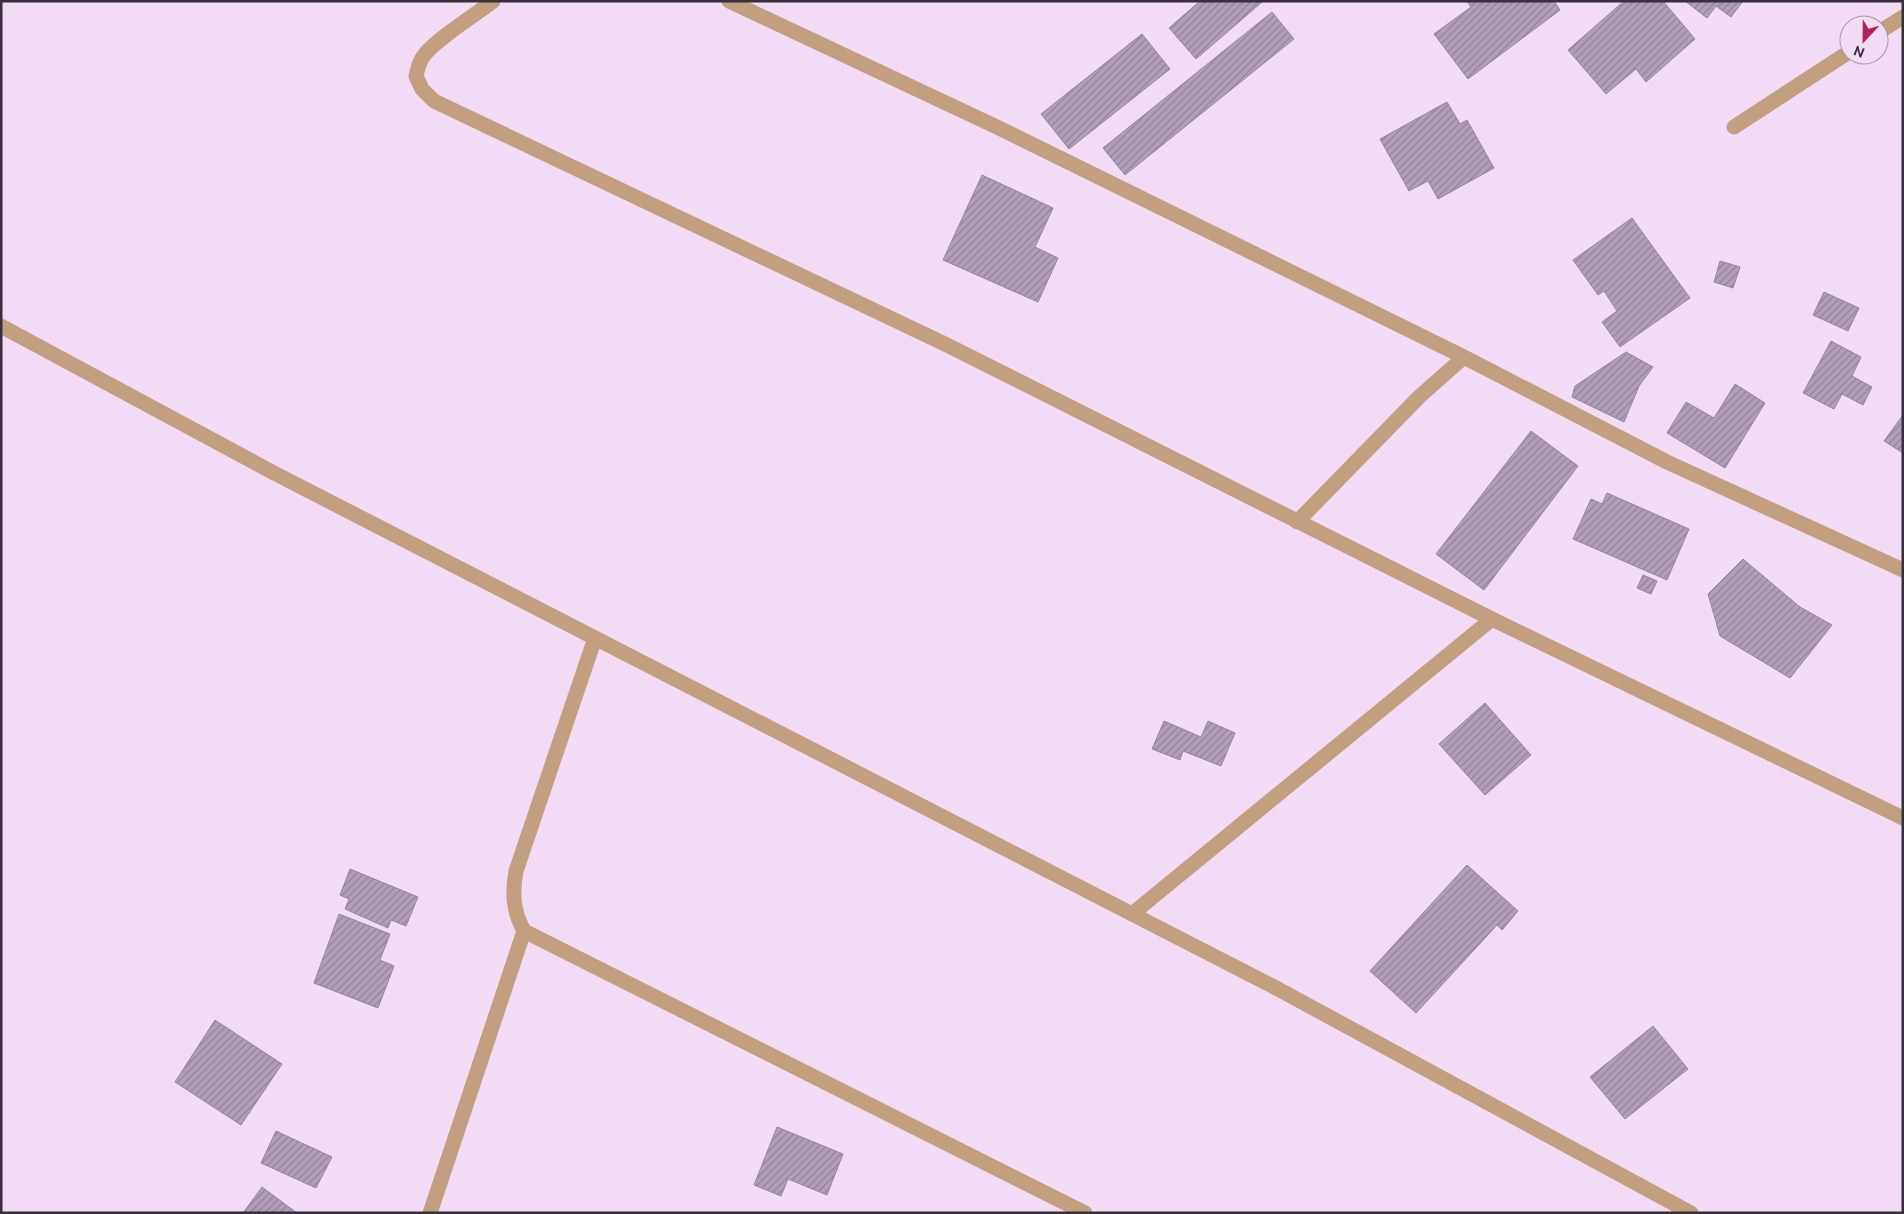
<svg xmlns="http://www.w3.org/2000/svg" width="1904" height="1214" font-family="Ubuntu,sans-serif">
  <style>
    .building { fill: url(#building-hatch); stroke: #97859e }
    .lines { fill: none; stroke-linecap: round; stroke-linejoin: round }
    .minor { stroke: #c19f7f; stroke-width: 15 }
  </style>
  <defs>
    <pattern id="building-hatch" width="6" height="6" patternUnits="userSpaceOnUse" patternTransform="scale(1.25)"><rect width="6" height="6" fill="#b19fb9"/><path d="M-1 1l2-2M0 6l6-6M5 7l2-2" fill="none" stroke="#918297"/></pattern>
  </defs>
  <rect width="100%" height="100%" fill="#f2dcf5"/>
  <path class="building" d="M1200 1H1262V2L1196 59 1169 28Z
    M1467 1H1554L1560 10 1468 79 1434 34 1471 7Z
    M1624 1H1663L1695 39 1646 82 1636 69 1606 94 1568 50Z
    M1685 1H1743L1731 17 1716 6 1707 18Z
    M1272 12 1294 39 1125 175 1103 148Z
    M1142 34 1170 69 1069 149 1041 114Z
    M1447 102 1460 124 1467 120 1494 168 1438 199 1428 181 1409 191 1380 139Z
    M982 175 1053 208 1035 247 1058 258 1038 302 943 260Z
    M1632 218 1690 298 1620 347 1602 322 1617 311 1604 291 1598 295 1573 260Z
    M1720 261 1740 267 1733 288 1714 282Z
    M1824 292 1859 308 1848 331 1813 315Z
    M1831 341 1861 357 1852 376 1872 387 1863 405 1842 394 1834 409 1803 393Z
    M1626 352 1653 367 1639 386 1624 422 1572 397 1575 386Z
    M1735 384 1765 403 1725 468 1667 433 1686 402 1714 418Z
    M1903 415V453L1884 441Z
    M1531 431 1578 466 1484 590 1436 554Z
    M1607 493 1689 529 1667 580 1573 539 1591 499 1602 504Z
    M1743 559 1800 607 1832 625 1790 678 1720 636 1708 594Z
    M1643 575 1657 581 1651 594 1637 588Z
    M1485 703 1531 755 1485 795 1439 744Z
    M1164 721 1201 737 1208 721 1235 733 1221 766 1183 751 1180 760 1152 749Z
    M1467 865 1518 911 1502 930 1497 925 1416 1013 1370 971Z
    M350 869 418 897 406 926 391 920 388 928 345 909 349 899 340 895Z
    M339 914 390 934 380 960 394 966 378 1008 314 983Z
    M215 1020 282 1064 241 1125 175 1082Z
    M1653 1026 1688 1069 1625 1119 1590 1077Z
    M777 1127 843 1154 827 1195 788 1179 781 1196 754 1185Z
    M276 1131 332 1157 316 1188 261 1163Z
    M262 1187 297 1213H243Z"/>
  <g class="lines">
    <path class="minor" d="M493 1C474 16 439 37 425 54 419 61 418 68 416 76L422 89 434 101 947 345 1492 619 1903 818
      M729 1 999 128 1464 357 1667 462 1903 570
      M1879 32 1903 17
      M1734 127 1849 52
      M1 326 274 473 1278 989 1691 1213
      M1297 522 1419 397 1464 357
      M595 638 516 871C512 893 513 911 524 931L1085 1213
      M1132 914 1492 619
      M430 1213 524 931"/>
  </g>
  <rect width="1904" height="1214" fill="none" stroke="#372f39" stroke-width="5"/>
  <g transform="translate(1864 40) rotate(202)"><circle r="24" fill="#f2dcf5" stroke="#a797aa"/>
  <path d="M0-4L9 19L0 12L-9 19Z" fill="#b22359"/>
  <text y="-8" font-size="14" font-weight="bold" text-anchor="middle" fill="#372f39">N</text>
  </g>
</svg>
